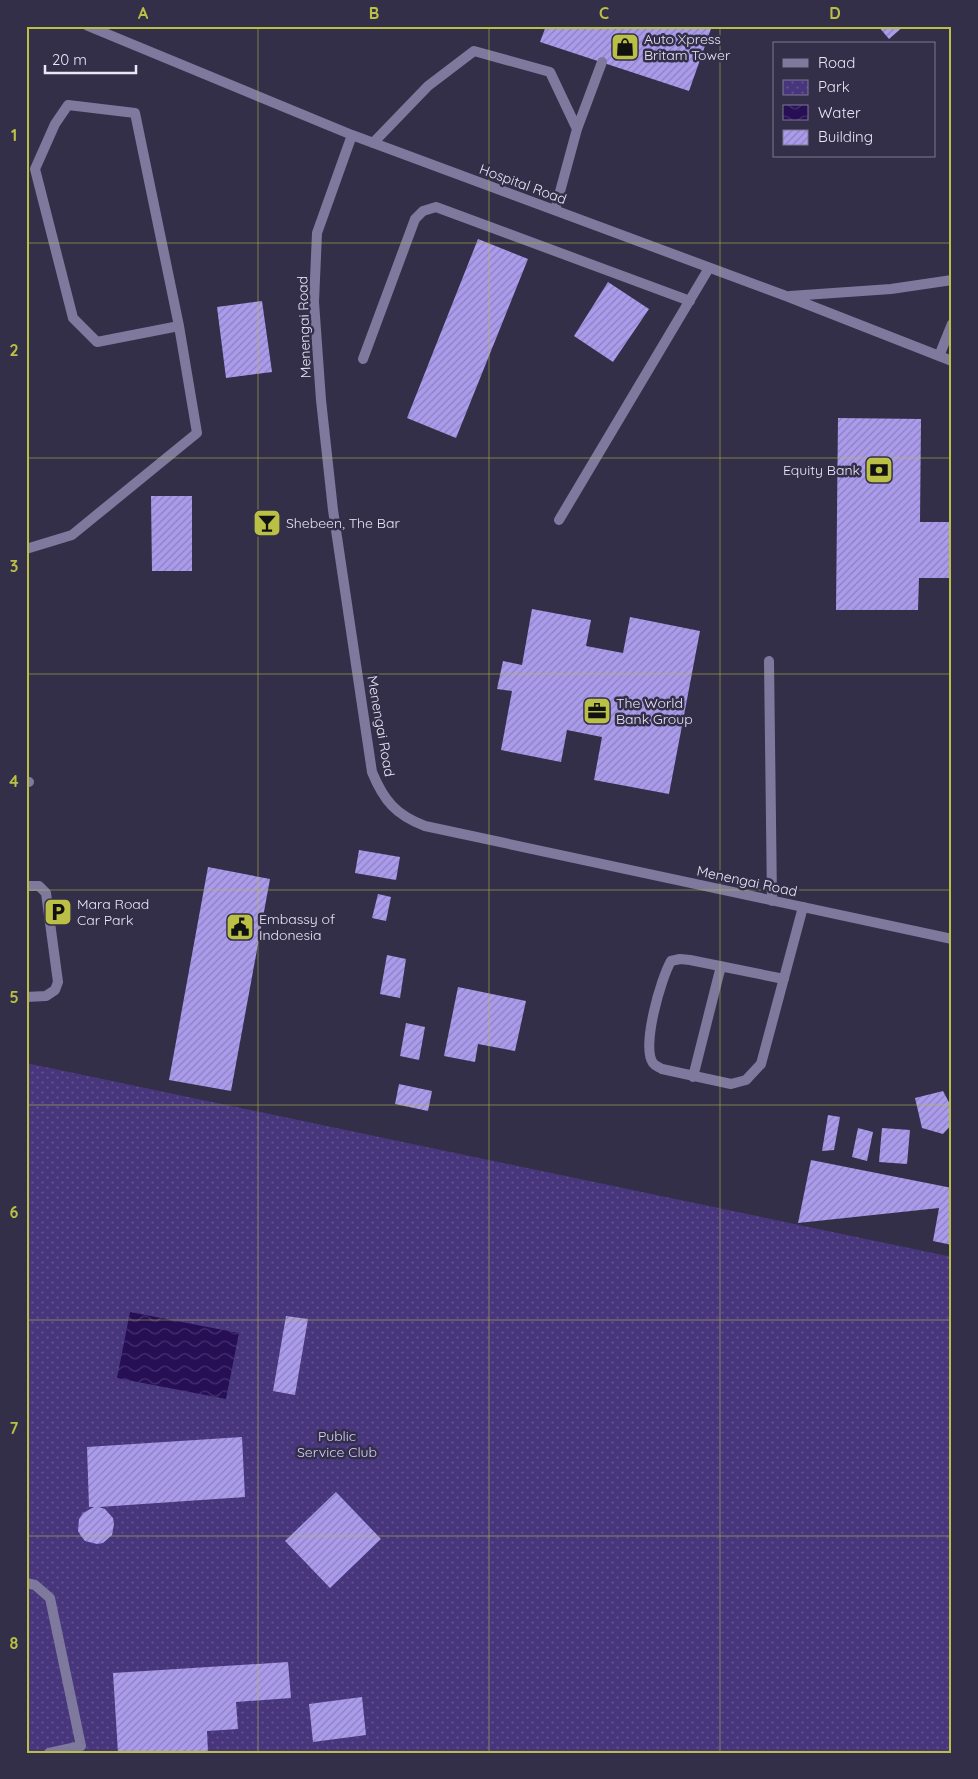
<svg xmlns="http://www.w3.org/2000/svg" width="978" height="1779" font-family="Quicksand,sans-serif">
  <style>
    .park { fill: url(#park-dots) }
    .water { fill: url(#water-waves) }
    .building { fill: url(#building-hatch) }
    .lines { fill: none; stroke-linecap: round; stroke-linejoin: round }
    .service { stroke: #7f7a9d; stroke-width: 10 }
    .minor { stroke: #7f7a9d; stroke-width: 10 }
    .grid { fill: none; stroke: #bac045; stroke-width: 1; stroke-opacity: 0.55 }
    .labels { text-anchor: middle; dominant-baseline: central; stroke-width: 5; stroke-linejoin: round; paint-order: stroke }
    .poi-label { font-size: 14px; fill: #e9e6f7; stroke: #342f49; text-anchor: start }
    .street-label { font-size: 14px; fill: #e9e6f7; stroke: #342f49 }
    .park-label { font-size: 14px; fill: #d8d2fd; stroke: #342f49 }
    .neatline { fill: none; stroke: #bac045; stroke-width: 2 }
    .grid-label { font-size: 16px; text-anchor: middle; font-weight: bold; fill: #bac045 }
  </style>
  <defs>
    <pattern id="park-dots" width="8" height="8" patternUnits="userSpaceOnUse" patternTransform="scale(1.25)"><rect width="8" height="8" fill="#48367c"/><path d="M2 2h.1M6 6h.1" fill="none" stroke="#62538f" stroke-width="1.8" stroke-linecap="round"/></pattern>
    <pattern id="water-waves" width="16" height="10" patternUnits="userSpaceOnUse" patternTransform="scale(1.25)"><rect width="16" height="10" fill="#270f55"/><path d="M0 5q4-4 8 0t8 0" fill="none" stroke="#46326e"/></pattern>
    <pattern id="building-hatch" width="6" height="6" patternUnits="userSpaceOnUse" patternTransform="scale(1.25)"><rect width="6" height="6" fill="#aa9bec"/><path d="M-1 1l2-2M0 6l6-6M5 7l2-2" fill="none" stroke="#8c81bb"/></pattern>
  </defs>
  <rect width="100%" height="100%" fill="#342f49"/>
  <path class="park" d="M26 1063 952 1257V1753H26Z"/>
  <path class="water" d="M130 1312 239 1333 226 1399 117 1378Z"/>
  <path class="building" d="M546 26H712L689 91 540 42Z
    M878 26H904L889 39Z
    M478 239 528 259 456 438 407 418Z
    M608 282 649 309 613 362 574 336Z
    M262 301 272 372 226 378 217 307Z
    M838 418 921 419 920 522H952V578H919L918 610H836Z
    M151 496H192V571H152Z
    M532 609 591 620 586 646 623 653 630 617 700 631 669 794 594 780 602 737 567 730 561 762 501 750 512 691 497 689 503 661 522 665Z
    M359 850 400 857 396 880 355 873Z
    M208 867 270 879 231 1091 169 1080Z
    M378 894 391 897 386 921 372 918Z
    M387 955 406 959 400 998 380 994Z
    M458 987 526 1001 515 1051 478 1044 475 1062 444 1056Z
    M406 1023 425 1027 419 1060 400 1056Z
    M399 1084 432 1091 428 1111 395 1104Z
    M943 1091 952 1108V1124L943 1134 922 1128 915 1098Z
    M828 1115 840 1117 834 1150 822 1151Z
    M858 1128 873 1132 867 1161 852 1157Z
    M882 1128 910 1130 907 1164 879 1162Z
    M811 1160 952 1188V1245L933 1241 939 1208 798 1223Z
    M286 1316 308 1319 295 1395 273 1391Z
    M242 1437 245 1497 99 1507 105 1509 113 1518 114 1524 112 1535 103 1543 97 1544 85 1541 81 1536 78 1531 79 1519 83 1513 94 1507H89L87 1447Z
    M336 1492 381 1539 330 1588 285 1541Z
    M288 1662 291 1698 236 1702 238 1729 207 1731 208 1752 118 1753 113 1673Z
    M362 1697 366 1735 313 1742 309 1704Z"/>
  <g class="lines">
    <path class="service" d="M577 129 602 62
      M373 143 428 86 474 51 550 72 577 129 555 210
      M26 782H29
      M26 886H39L46 893 58 982 55 990 46 996 26 997
      M784 979 690 960 680 959 671 961C661 978 641 1047 653 1063 655 1066 659 1067 662 1069L731 1084 746 1080 761 1064 803 907
      M693 1077 721 966
      M26 1583 35 1585 50 1598 81 1746 49 1753"/>
    <path class="minor" d="M88 26 352 135 786 296 952 361
      M352 135 317 233 314 302 321 400 333 510 372 772C384 801 396 815 425 826L952 939
      M790 296 891 289 952 280
      M939 356 952 324
      M363 359 415 219 423 211 436 207 690 301
      M559 520 709 268
      M26 549 72 535 197 433 179 326 135 113 68 105 55 124 35 169 73 318 97 342 179 326
      M769 661 772 901"/>
  </g>
  <path class="grid" d="M258 26V1753M489 26V1753M720 26V1753M26 243H952M26 458H952M26 674H952M26 890H952M26 1105H952M26 1320H952M26 1536H952"/>
  <defs>
    <symbol id="shop-square" viewBox="-11 -11 22 22"><rect x="-9" y="-9" width="18" height="18" rx="4" fill="#bac045" stroke="#342f49"/><path d="M-5-2.5h2.3a2.7 3.5 0 0 1 5.4 0H5L5.5 6h-11ZM-1.5-2.5h3a1.5 2.3 0 0 0-3 0Z" fill="#111"/></symbol>
    <symbol id="bank-square" viewBox="-11 -11 22 22"><rect x="-9" y="-9" width="18" height="18" rx="4" fill="#bac045" stroke="#342f49"/><path d="M-6-4H6V4H-6ZM0-2.3a2.3 2.3 0 1 0 0 4.6a2.3 2.3 0 1 0 0-4.6Z" fill="#111"/></symbol>
    <symbol id="bar-square" viewBox="-11 -11 22 22"><rect x="-9" y="-9" width="18" height="18" rx="4" fill="#bac045" stroke="#342f49"/><path d="M-6-5H6L.8 .8V4.5H3.5V6h-7V4.5H-.8V.8Z" fill="#111"/></symbol>
    <symbol id="office-square" viewBox="-11 -11 22 22"><rect x="-9" y="-9" width="18" height="18" rx="4" fill="#bac045" stroke="#342f49"/><path d="M-6-3h4V-5.5h4V-3h4V5H-6ZM-1-4.5V-3h2v-1.5ZM-6 0V1H6V0Z" fill="#111"/></symbol>
    <symbol id="parking-square" viewBox="-11 -11 22 22"><rect x="-9" y="-9" width="18" height="18" rx="4" fill="#bac045" stroke="#342f49"/><path d="M-3.5-5.5H1a3.5 3.5 0 0 1 0 7H-1V5.5H-3.5ZM-1-3.4V-.6H.8a1.4 1.4 0 0 0 0-2.8Z" fill="#111"/></symbol>
    <symbol id="civic-square" viewBox="-11 -11 22 22"><rect x="-9" y="-9" width="18" height="18" rx="4" fill="#bac045" stroke="#342f49"/><path d="M-.6-6.5H3V-4.5H.6V-3L4-1V1h2V6H-6V1h2V-1L-.6-3ZM-1.2 2.5V6h2.4V2.5Z" fill="#111"/></symbol>
  </defs>
  <g fill-rule="evenodd">
    <use href="#shop-square" x="609" y="31" width="32" height="32"/>
    <use href="#bank-square" x="863" y="454" width="32" height="32"/>
    <use href="#bar-square" x="251" y="507" width="32" height="32"/>
    <use href="#office-square" x="581" y="695" width="32" height="32"/>
    <use href="#parking-square" x="42" y="896" width="32" height="32"/>
    <use href="#civic-square" x="224" y="911" width="32" height="32"/>
  </g>
  <g class="labels">
    <g class="poi-label">
      <text x="644" y="39">Auto Xpress<tspan x="644" dy="16">Britam Tower</tspan></text>
      <text x="860" y="470" text-anchor="end">Equity Bank</text>
      <text x="286" y="523">Shebeen, The Bar</text>
      <text x="616" y="703">The World<tspan x="616" dy="16">Bank Group</tspan></text>
      <text x="77" y="904">Mara Road<tspan x="77" dy="16">Car Park</tspan></text>
      <text x="259" y="919">Embassy of<tspan x="259" dy="16">Indonesia</tspan></text>
    </g>
    <g class="street-label">
      <text transform="translate(523 184) rotate(20)">Hospital Road</text>
      <text transform="translate(304 327) rotate(-92)">Menengai Road</text>
      <text transform="translate(381 726) rotate(80)">Menengai Road</text>
      <text transform="translate(747 881) rotate(12)">Menengai Road</text>
    </g>
    <g class="park-label">
      <text x="337" y="1436">Public<tspan x="337" dy="16">Service Club</tspan></text>
    </g>
  </g>
  <rect width="978" height="1779" fill="none" stroke="#342f49" stroke-width="55"/>
  <rect x="773" y="42" width="162" height="115" fill="#342f49" stroke="#7c788f"/>
  <rect x="783" y="59" width="25" height="8" fill="#7f7a9d" stroke="#7c788f"/>
  <text x="818" y="68" font-size="15" fill="#e9e6f7">Road</text>
  <rect x="783" y="80" width="25" height="15" fill="url(#park-dots)" stroke="#7c788f"/>
  <text x="818" y="92" font-size="15" fill="#e9e6f7">Park</text>
  <rect x="783" y="105" width="25" height="15" fill="url(#water-waves)" stroke="#7c788f"/>
  <text x="818" y="118" font-size="15" fill="#e9e6f7">Water</text>
  <rect x="783" y="130" width="25" height="15" fill="url(#building-hatch)" stroke="#7c788f"/>
  <text x="818" y="142" font-size="15" fill="#e9e6f7">Building</text>
  <path d="M45 65v8h91v-8" fill="none" stroke="#e9e6f7" stroke-width="2.5"/>
  <text x="52" y="65" font-size="15" fill="#e9e6f7" stroke="#342f49" stroke-width="4" paint-order="stroke">20 m</text>
  <rect x="28" y="28" width="922" height="1724" class="neatline"/>
  <g class="grid-label">
    <text x="143" y="19">A</text>
    <text x="374" y="19">B</text>
    <text x="604" y="19">C</text>
    <text x="835" y="19">D</text>
    <text x="14" y="141">1</text>
    <text x="14" y="356">2</text>
    <text x="14" y="572">3</text>
    <text x="14" y="787">4</text>
    <text x="14" y="1003">5</text>
    <text x="14" y="1218">6</text>
    <text x="14" y="1434">7</text>
    <text x="14" y="1649">8</text>
  </g>
</svg>
